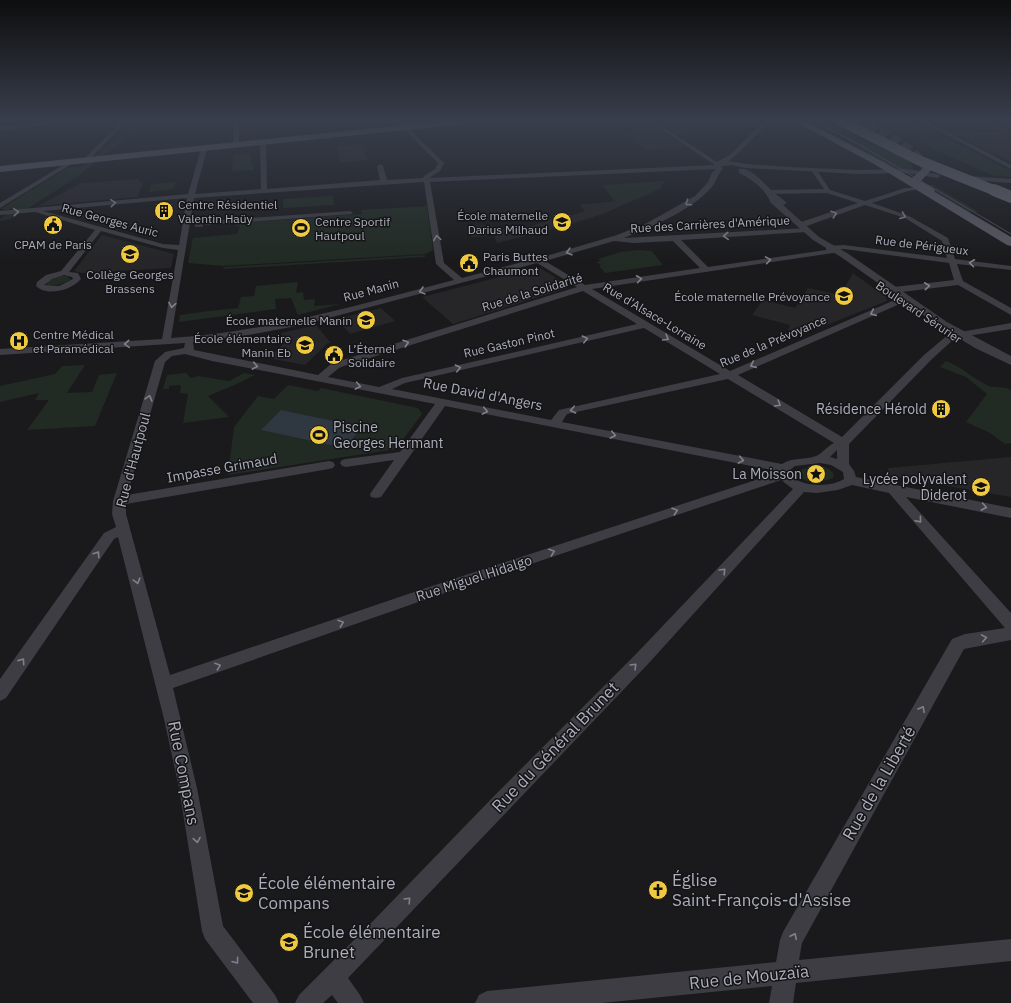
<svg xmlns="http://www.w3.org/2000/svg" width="1011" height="1003" font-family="'IBM Plex Sans',sans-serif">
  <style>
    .built { fill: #262629 }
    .green { fill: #212a23 }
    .water { fill: #2f3740 }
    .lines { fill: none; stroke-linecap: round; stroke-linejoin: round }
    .minor-tunnel { stroke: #37383c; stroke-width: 8; stroke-dasharray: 8 3.5; stroke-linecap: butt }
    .primary-tunnel { stroke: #37383c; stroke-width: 9; stroke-dasharray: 9 4.5; stroke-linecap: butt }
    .minor { fill: #3d3d43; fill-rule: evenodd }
    .tertiary { fill: #3d3d43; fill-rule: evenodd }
    .primary { fill: #575760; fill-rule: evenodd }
    .tram { stroke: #4e4f56; stroke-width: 1 }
    .trunk-bridge-far1 { stroke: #5f6069; stroke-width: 10 }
    .trunk-bridge { stroke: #5f6069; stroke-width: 12 }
    .oneway { stroke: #80818b }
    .labels { text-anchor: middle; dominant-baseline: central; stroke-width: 3; stroke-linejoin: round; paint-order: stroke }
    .far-poi-label { font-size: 12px; fill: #acafbb; stroke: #151417; text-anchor: start }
    .far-street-label { font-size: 12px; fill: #acafbb; stroke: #151417 }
    .street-label { font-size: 14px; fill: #acafbb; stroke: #151417 }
    .poi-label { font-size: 14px; fill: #acafbb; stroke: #151417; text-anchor: end }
    .near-street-label { font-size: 17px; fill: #acafbb; stroke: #151417 }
    .near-poi-label { font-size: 17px; fill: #acafbb; stroke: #151417; text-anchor: start }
  </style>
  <rect width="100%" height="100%" fill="#1a1a1c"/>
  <path class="built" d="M646 120 682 144V148L648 150 624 133 633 132 630 130 637 129 626 121Z
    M656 120H698L704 124 689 125 694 128 687 129 693 133 691 135 679 136Z
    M947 130 1011 133V162L954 133Z
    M359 144 367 152 364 153 368 160 340 163 337 146Z
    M139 179V182H143L138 197 38 206 81 183Z
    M617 201 625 204 603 214 547 231 497 243 490 225 502 229 532 226 560 216 563 218 585 211 579 205Z
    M102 235 174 254 171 268 82 273 74 271Z
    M534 268H540L568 285 567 288 453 324 422 297Z
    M853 273 886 297 887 301 804 334 788 330 790 325 752 315 763 300 795 308 808 288 840 295Z
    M381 308 395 321 350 334 337 319Z
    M316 325 331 343H328L305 365 268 358 284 343 281 333Z
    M1011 457V497L889 476 888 468Z"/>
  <path class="green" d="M127 120H149L140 126 141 128 133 135H130L74 179 11 219 0 221V219L17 208 6 210 1 209 67 168 83 166 134 124 126 125Z
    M798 120H823L867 143 910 161 914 170 893 169 849 141 812 122H801Z
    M869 120H912L1011 171V177L995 176 987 173Z
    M928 120H935L939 123H955L951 120H991L1011 131 944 127Z
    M251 154 252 166H254V170L230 171 232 170 233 155Z
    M665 181 661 186 664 187 625 204 614 201 603 185Z
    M174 182 176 183 173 189 149 192 151 184Z
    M925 185H933L979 212H967Z
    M333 196 334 205 283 208V199Z
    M427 206 433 250 426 254 223 266 188 263 193 238 237 234 240 226H236V223L362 214 361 210Z
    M485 225 488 236 471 237 468 226Z
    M638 250 652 251 663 265 605 273 599 266 601 265 596 262 601 261 598 259 620 252Z
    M425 255V257L223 269 224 267Z
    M61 276H67L71 280 58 285H47L46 281Z
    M298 282 296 293 303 292 304 300 315 299 314 306 340 304 298 315 291 298 275 299 276 309 179 322 180 315 209 311 238 308 241 297 254 296 256 286Z
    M946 361C961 366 972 378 987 385 995 389 1002 385 1011 390V443L1005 444 990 433 966 422 987 394 966 377 940 367Z
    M85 365 67 393 92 392 99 375 117 373 95 426 27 430 49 400H35L39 393 0 402V386L55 374 62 366Z
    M186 373 191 378 198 376 229 381 244 373 255 375 239 383 208 396 229 417 183 423 188 394 180 393 181 386 180 385 169 386V389H163L167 375Z
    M288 385 318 391 321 388 418 408 422 414 396 449 228 475 234 427 258 396 274 399Z
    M821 466 829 469 834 474 833 478C822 482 807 486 798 475L799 471 803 469Z"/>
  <path class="water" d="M281 410 362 427 345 448 261 430Z"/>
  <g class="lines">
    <path class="minor-tunnel" d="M195 223H206"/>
    <path class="primary-tunnel" d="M807 120 808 122
      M855 120C882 133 910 143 927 169"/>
    <path class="minor" d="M66 120H86L0 131V127Z
      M118 120H123L121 127 87 162H83V160L117 126Z
      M234 120H239V146L236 148 233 146Z
      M395 120H400L402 122 437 120 405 125 444 163 440 171 429 178 715 165 647 120H653L720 164 723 168C719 173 717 178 714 184 697 208 651 227 624 238L807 228 811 230 807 232 681 240 708 267 826 250V246L844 245 947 258 942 241 905 218 865 205 804 227H798V223L858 203 827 193 768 194 765 192 768 190 824 189 811 170 814 168 816 169 830 190 865 201 905 188 921 187V189L908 191 872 203 909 216 948 238 955 259 1011 266V270L957 264 963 281 1011 308V315L958 285 894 293 890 290 894 287 954 280 949 263 844 249 836 250V253H833L592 289 730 371 897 299 912 298 913 300 912 302 902 303 738 375 842 437 924 355 949 334 1011 323V329L955 338 932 359 849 444V464L854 471 856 477 1011 508V518L906 497 1011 613V640L964 649 802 943 799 960 1011 939V961L796 983 793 1003H769L772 986 602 1003H475L479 995 487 991 776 962 780 940 783 932 952 639 965 634 1005 628 889 493 852 485 838 490 817 493 804 492 648 664 348 978 360 995 364 1003H338L332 995 323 1003H295L299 995 373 921 497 793 636 654 793 489 781 480 427 599 173 688 197 788 223 926 275 995 279 1003H253L205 939 202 931 179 788 164 719 118 537 114 539 6 698 0 701V679L104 533 116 527 112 514 113 501 155 361 165 352 184 348 185 343 0 355V349L162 339 178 250 163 248 101 231 69 272 78 273 81 279C72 290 47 297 36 286L37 282 46 275 61 271 95 230 35 212 0 215V211L188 194 201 149 204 147 207 149 195 194 261 189 260 143 263 141 266 143 267 189 380 180 377 166 380 164 383 166 387 180 423 178 424 176 435 169 438 163ZM716 169 712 173 708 182 695 196 647 223 617 235 553 254 462 278 444 263 430 182ZM424 182 436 264 454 280C361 304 268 332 171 338L194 198ZM187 198 179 245 163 244 43 211ZM614 241 634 243 673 241 700 268 585 285 545 261ZM537 263 577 287 336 362 331 364 318 375 194 350 193 342 243 336 302 325ZM64 275 72 277 73 279 59 286 44 285 52 279ZM583 291 637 324 402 378 379 387 328 377 339 368 344 366ZM644 328 720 374 559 410 551 420 392 389 405 383ZM185 354 212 361 435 404 400 452 346 459 342 460 340 463 342 466 346 467 394 460 370 494 371 497 376 498 381 497 445 406 777 471V473L417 591 170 675 126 514V504L329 469 333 468 335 465 333 462 329 461 127 495 165 362 172 356ZM728 379 834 443C827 446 823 453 816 456 805 460 793 457 782 464L562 422 567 414ZM837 450V459L830 457ZM820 463 831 465 843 472 844 479C830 488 800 487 789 474L790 470 795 466Z
      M918 120H925L1011 165V169Z
      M1004 120H1010L1011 126Z
      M65 164 70 165 0 208V203Z
      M350 211 353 213 352 214 206 225 202 223 206 221Z"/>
    <path class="tertiary" d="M765 120H772L735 156 729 161 746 164 790 167 858 170 907 169 937 174 941 176 937 178 907 173 858 174 746 168 731 165 715 167V163L731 154Z
      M739 169C753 167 767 188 777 195 781 198 784 200 787 203L783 205 819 237 847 253 947 322 1011 356V365L975 348 939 326 841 257 813 240 771 203C765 189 753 180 739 173Z
      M954 175 1011 179V183L957 179 953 177Z"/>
    <path class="primary" d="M455 120H487L483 122 0 172V166Z
      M792 120H803L880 160 912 178 924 167H930L932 169 921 181 934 189 935 192 1011 237V246L1007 245 874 164Z"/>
    <path class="tram" d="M811 120 860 145 1011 234"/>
    <path class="trunk-bridge-far1" d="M839 120 918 160 996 191"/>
    <path class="trunk-bridge" d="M994 190 1011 197"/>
  </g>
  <defs><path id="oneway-chevron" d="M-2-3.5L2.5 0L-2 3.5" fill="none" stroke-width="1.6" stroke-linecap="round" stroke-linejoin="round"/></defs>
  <g class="oneway">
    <use href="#oneway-chevron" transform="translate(113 203) rotate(-5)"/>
    <use href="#oneway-chevron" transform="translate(688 203) rotate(146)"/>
    <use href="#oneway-chevron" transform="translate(16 212) rotate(-5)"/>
    <use href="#oneway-chevron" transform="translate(834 214) rotate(-18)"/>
    <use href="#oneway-chevron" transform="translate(903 216) rotate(22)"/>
    <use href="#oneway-chevron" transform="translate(726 236) rotate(176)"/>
    <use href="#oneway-chevron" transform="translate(437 238) rotate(-98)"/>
    <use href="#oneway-chevron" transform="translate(569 252) rotate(164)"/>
    <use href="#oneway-chevron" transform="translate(768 260) rotate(-9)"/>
    <use href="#oneway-chevron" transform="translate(972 263) rotate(-173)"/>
    <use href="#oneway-chevron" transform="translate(639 279) rotate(-8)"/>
    <use href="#oneway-chevron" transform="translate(927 286) rotate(-6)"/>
    <use href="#oneway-chevron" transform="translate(422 291) rotate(165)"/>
    <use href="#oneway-chevron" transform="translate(172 305) rotate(100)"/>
    <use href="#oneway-chevron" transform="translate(873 313) rotate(156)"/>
    <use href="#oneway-chevron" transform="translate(666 338) rotate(31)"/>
    <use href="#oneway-chevron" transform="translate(585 339) rotate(-13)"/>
    <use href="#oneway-chevron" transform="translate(406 343) rotate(-18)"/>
    <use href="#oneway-chevron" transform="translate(127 344) rotate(176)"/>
    <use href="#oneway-chevron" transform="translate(753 365) rotate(156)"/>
    <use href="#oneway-chevron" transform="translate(255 366) rotate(11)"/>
    <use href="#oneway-chevron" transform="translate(458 368) rotate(-13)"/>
    <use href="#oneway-chevron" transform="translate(358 386) rotate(11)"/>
    <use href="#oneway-chevron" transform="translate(149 398) rotate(-74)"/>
    <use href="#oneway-chevron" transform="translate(778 404) rotate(31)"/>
    <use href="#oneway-chevron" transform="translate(573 410) rotate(168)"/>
    <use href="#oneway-chevron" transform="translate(485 411) rotate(11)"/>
    <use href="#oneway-chevron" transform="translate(613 435) rotate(11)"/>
    <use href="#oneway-chevron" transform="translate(741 460) rotate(11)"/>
    <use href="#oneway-chevron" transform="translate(984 507) rotate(11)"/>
    <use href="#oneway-chevron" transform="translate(675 511) rotate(-18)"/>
    <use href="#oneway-chevron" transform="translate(919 520) rotate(49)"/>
    <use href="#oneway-chevron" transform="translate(552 552) rotate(-19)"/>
    <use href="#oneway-chevron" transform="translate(97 554) rotate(-56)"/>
    <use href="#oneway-chevron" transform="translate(723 571) rotate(-46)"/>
    <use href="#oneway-chevron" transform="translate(137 581) rotate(75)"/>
    <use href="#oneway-chevron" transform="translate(341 623) rotate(-19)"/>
    <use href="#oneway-chevron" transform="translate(984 638) rotate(-10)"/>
    <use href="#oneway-chevron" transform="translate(22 661) rotate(-55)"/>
    <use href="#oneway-chevron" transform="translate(218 666) rotate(-19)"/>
    <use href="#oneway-chevron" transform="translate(634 666) rotate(-45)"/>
    <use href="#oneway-chevron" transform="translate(922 709) rotate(-61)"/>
    <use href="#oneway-chevron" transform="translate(197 840) rotate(80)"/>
    <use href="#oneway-chevron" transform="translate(408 900) rotate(-46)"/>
    <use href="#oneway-chevron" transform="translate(794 936) rotate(-63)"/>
    <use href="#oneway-chevron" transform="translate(236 961) rotate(53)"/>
  </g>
  <linearGradient id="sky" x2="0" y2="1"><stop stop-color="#0e0e0f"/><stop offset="0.46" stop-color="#383e4b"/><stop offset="1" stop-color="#383e4b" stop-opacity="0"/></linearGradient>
  <rect width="1011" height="261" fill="url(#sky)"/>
  <defs>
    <symbol id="building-disc" viewBox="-11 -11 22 22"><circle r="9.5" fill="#efc93f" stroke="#151417"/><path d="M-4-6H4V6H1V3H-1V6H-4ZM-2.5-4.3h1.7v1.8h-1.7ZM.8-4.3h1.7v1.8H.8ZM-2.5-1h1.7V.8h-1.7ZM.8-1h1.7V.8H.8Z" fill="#111"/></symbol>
    <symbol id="school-disc" viewBox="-11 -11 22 22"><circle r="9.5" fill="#efc93f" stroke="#151417"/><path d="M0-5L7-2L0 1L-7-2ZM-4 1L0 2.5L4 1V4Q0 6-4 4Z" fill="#111"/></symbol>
    <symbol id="civic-disc" viewBox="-11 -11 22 22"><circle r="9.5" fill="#efc93f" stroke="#151417"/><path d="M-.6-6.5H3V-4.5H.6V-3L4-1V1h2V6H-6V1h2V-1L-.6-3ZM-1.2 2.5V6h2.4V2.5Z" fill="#111"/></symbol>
    <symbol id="stadium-disc" viewBox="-11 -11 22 22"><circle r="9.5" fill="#efc93f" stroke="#151417"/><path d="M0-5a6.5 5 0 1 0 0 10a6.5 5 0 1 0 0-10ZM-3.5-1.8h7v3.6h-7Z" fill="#111"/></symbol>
    <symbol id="hospital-disc" viewBox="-11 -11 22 22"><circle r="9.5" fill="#efc93f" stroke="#151417"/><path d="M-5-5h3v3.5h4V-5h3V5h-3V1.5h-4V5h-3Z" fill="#111"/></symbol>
    <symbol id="sight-disc" viewBox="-11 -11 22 22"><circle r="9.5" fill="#efc93f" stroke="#151417"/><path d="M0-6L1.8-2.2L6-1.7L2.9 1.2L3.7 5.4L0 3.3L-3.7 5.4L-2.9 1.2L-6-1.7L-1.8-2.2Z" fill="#111"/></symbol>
    <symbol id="church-disc" viewBox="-11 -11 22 22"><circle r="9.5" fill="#efc93f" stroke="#151417"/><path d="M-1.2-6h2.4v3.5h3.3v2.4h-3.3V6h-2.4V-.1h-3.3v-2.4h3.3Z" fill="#111"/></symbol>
  </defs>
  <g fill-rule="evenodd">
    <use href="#building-disc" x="153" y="200" width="22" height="22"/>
    <use href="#school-disc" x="551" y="211" width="22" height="22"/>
    <use href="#civic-disc" x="42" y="214" width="22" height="22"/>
    <use href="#stadium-disc" x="290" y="217" width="22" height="22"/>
    <use href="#school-disc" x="119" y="243" width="22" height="22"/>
    <use href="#civic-disc" x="458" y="252" width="22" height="22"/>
    <use href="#school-disc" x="833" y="285" width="22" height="22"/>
    <use href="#school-disc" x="355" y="309" width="22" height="22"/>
    <use href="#hospital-disc" x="8" y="330" width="22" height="22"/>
    <use href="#school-disc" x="294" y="334" width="22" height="22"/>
    <use href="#civic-disc" x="323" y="344" width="22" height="22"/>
    <use href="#building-disc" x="930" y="398" width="22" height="22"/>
    <use href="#stadium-disc" x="308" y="424" width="22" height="22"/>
    <use href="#sight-disc" x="805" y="463" width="22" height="22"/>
    <use href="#school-disc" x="970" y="476" width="22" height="22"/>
    <use href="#church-disc" x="647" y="879" width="22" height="22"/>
    <use href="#school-disc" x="233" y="882" width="22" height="22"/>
    <use href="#school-disc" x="278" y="931" width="22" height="22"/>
  </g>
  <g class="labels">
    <g class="far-poi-label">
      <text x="178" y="204">Centre Résidentiel<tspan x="178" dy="14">Valentin Haüy</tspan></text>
      <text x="548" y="215" text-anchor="end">École maternelle<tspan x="548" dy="14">Darius Milhaud</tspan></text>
      <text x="315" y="221">Centre Sportif<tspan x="315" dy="14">Hautpoul</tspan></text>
      <text x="53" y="244" text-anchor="middle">CPAM de Paris</text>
      <text x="483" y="256">Paris Buttes<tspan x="483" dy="14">Chaumont</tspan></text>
      <text x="130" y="274" text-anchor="middle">Collège Georges<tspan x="130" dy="14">Brassens</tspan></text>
      <text x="830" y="296" text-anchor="end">École maternelle Prévoyance</text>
      <text x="352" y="320" text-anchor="end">École maternelle Manin</text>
      <text x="33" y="334">Centre Médical<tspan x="33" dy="14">et Paramédical</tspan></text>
      <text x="291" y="338" text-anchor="end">École élémentaire<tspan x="291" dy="14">Manin Eb</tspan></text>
      <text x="348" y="348">L’Éternel<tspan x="348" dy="14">Solidaire</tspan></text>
    </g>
    <g class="far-street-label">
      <text transform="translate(110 220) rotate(15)">Rue Georges Auric</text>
      <text transform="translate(710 224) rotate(-3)">Rue des Carrières d'Amérique</text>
      <text transform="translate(922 245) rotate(7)">Rue de Périgueux</text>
      <text transform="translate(371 290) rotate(-15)">Rue Manin</text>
      <text transform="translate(532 292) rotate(-17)">Rue de la Solidarité</text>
      <text transform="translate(919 312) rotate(34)">Boulevard Sérurier</text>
      <text transform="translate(655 316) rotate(31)">Rue d'Alsace-Lorraine</text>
      <text transform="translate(773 341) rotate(-23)">Rue de la Prévoyance</text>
      <text transform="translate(509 343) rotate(-13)">Rue Gaston Pinot</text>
    </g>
    <g class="street-label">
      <text transform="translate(483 394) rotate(11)">Rue David d'Angers</text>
      <text transform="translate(133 460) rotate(-75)">Rue d'Hautpoul</text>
      <text transform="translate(222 468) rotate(-10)">Impasse Grimaud</text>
      <text transform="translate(474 578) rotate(-18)">Rue Miguel Hidalgo</text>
    </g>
    <g class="poi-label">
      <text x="927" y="409">Résidence Hérold</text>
      <text x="333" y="427" text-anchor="start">Piscine<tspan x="333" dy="16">Georges Hermant</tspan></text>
      <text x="802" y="474">La Moisson</text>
      <text x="967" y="479">Lycée polyvalent<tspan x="967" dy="16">Diderot</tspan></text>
    </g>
    <g class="near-street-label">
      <text transform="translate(555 747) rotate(-46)">Rue du Général Brunet</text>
      <text transform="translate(184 773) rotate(79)">Rue Compans</text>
      <text transform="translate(879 783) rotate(-60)">Rue de la Liberté</text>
      <text transform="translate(749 977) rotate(-6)">Rue de Mouzaïa</text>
    </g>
    <g class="near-poi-label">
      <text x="672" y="880">Église<tspan x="672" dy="20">Saint-François-d'Assise</tspan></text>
      <text x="258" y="883">École élémentaire<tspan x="258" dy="20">Compans</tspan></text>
      <text x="303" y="932">École élémentaire<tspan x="303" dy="20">Brunet</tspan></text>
    </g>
  </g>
</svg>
